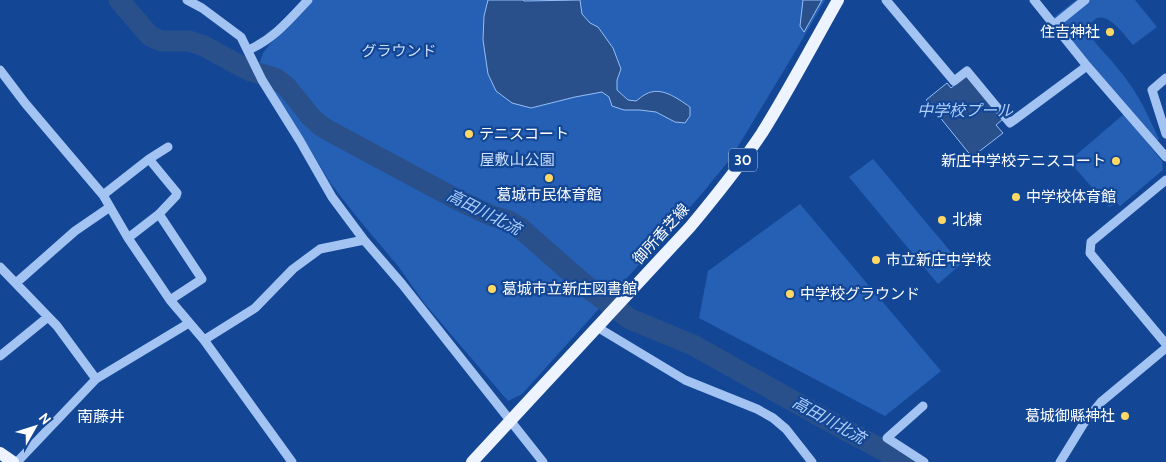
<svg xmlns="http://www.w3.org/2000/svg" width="1166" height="462" font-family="Cabin,'Noto Sans JP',sans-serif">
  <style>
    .green { fill: #2660b5 }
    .water { fill: #29508a; stroke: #95bef6 }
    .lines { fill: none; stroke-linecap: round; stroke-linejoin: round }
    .river { stroke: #29508a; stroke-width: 21 }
    .minor { stroke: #a3c4f3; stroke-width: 9 }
    .major { stroke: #eef4ff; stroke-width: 12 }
    .poi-dot { fill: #ffd864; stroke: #134796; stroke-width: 2 }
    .labels { text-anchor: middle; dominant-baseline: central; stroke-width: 4.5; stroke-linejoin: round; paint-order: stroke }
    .shield { fill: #134796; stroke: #b8c8e0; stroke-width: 1 }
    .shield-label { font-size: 14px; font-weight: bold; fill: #fff }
    .poi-label { font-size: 15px; fill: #fff; stroke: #134796; text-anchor: start }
    .park-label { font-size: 15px; fill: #cadffd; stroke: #134796 }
    .street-label { font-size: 15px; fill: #fff; stroke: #134796 }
    .water-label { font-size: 16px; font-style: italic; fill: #afcef9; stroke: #134796 }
    .neighbourhood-label { font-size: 16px; fill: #fff; stroke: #134796 }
  </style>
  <rect width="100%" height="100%" fill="#134796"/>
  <path class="green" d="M313 0H825L795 52 731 158 704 191 669 232 614 292 522 394 508 401 425 304 398 266 356 216 331 184 287 111 255 65 260 62 263 53 270 44Z
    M1076 0H1135L1157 27 1133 45C1126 37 1107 9 1094 20 1092 22 1090 24 1090 27 1089 39 1103 51 1110 59 1120 71 1130 83 1138 97 1146 110 1152 125 1159 139L1155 141 1053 18Z
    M1124 114 1162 161 1163 170 1120 206 1117 203 1109 207 1069 161Z
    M873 159 961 264 938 284 849 177Z
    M800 204 941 371 885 416 699 318 708 271Z"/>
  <path class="water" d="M488 0H523L524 1 580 0 582 14 590 23 598 27 613 48 621 69 617 80V90L628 100 636 101C639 99 642 96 646 94 661 86 677 98 690 107V116L685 123 675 122 656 112 640 110H624L612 106 609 97 602 92 575 97 531 108 512 103 496 91 488 74 483 40 484 16Z
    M803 0H822L804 32 800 26Z
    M967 75 1003 119 996 125 1003 133 972 157 926 100 947 83 951 88Z"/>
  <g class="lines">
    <path class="river" d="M119 0 150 36 161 41H189L204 46 235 63 251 71 275 78 286 86 311 117 321 126 333 133 458 200 492 216 509 221 519 227 592 291 630 319 693 345 818 415 905 462"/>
    <path class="minor" d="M187 0 202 8 241 37 262 80 300 141 332 197 364 240 402 284 543 462
      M886 0 954 81 967 71 1010 123 1087 66
      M1034 0 1087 66 1166 157
      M1054 25 1085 0
      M248 50C273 40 290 19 308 0
      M0 70 25 103 103 195 128 238 170 300 204 340 292 462
      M1166 78 1152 90 1166 134
      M1166 180 1091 242 1090 253 1166 344
      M103 195 149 159 168 147
      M159 214 202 279 170 300
      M128 238 159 214 176 196 177 193 149 159
      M0 267 57 326 96 379
      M16 283 75 231 110 207
      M597 327 685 380 757 409 773 418 786 429 812 462
      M204 340 255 308 293 269 320 249 364 240
      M0 356 48 317
      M923 406 887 438 924 462
      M17 462 96 379 189 323
      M1060 462 1084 423 1101 402 1166 348"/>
    <path class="major" d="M0 453 13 462
      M472 462 690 227C715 197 740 166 762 133 789 90 813 44 838 0"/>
  </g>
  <g class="poi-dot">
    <circle cx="1110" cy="32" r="5"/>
    <circle cx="469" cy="134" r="5"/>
    <circle cx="1116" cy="161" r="5"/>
    <circle cx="549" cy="178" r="5"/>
    <circle cx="1016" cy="197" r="5"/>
    <circle cx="942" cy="220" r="5"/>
    <circle cx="876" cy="260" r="5"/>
    <circle cx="492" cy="289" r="5"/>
    <circle cx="790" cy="294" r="5"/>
    <circle cx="1125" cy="416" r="5"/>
  </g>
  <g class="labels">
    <rect class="shield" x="729" y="148.5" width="28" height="23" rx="4"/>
    <g class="shield-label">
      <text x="743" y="160">30</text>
    </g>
    <g class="poi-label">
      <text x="1100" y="32" text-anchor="end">住吉神社</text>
      <text x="479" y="134">テニスコート</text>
      <text x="1106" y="161" text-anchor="end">新庄中学校テニスコート</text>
      <text x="549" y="195" text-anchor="middle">葛城市民体育館</text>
      <text x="1026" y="197">中学校体育館</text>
      <text x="952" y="220">北棟</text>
      <text x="886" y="260">市立新庄中学校</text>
      <text x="502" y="289">葛城市立新庄図書館</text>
      <text x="800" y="294">中学校グラウンド</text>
      <text x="1115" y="416" text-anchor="end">葛城御縣神社</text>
    </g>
    <g class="park-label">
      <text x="399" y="51">グラウンド</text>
      <text x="517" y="160">屋敷山公園</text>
    </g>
    <g class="street-label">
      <text transform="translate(661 234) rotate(-48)">御所香芝線</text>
    </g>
    <g class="water-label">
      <text x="965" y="110">中学校プール</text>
      <text transform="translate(484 212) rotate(27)">高田川北流</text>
      <text transform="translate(829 420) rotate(29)">高田川北流</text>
    </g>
    <g class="neighbourhood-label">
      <text x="101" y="416">南藤井</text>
    </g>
  </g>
  <g transform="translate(35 427) rotate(51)" stroke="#134796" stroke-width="4" paint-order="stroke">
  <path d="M0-4L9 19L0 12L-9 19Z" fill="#ffffff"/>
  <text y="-8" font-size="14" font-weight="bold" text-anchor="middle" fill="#ffffff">N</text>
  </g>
</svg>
